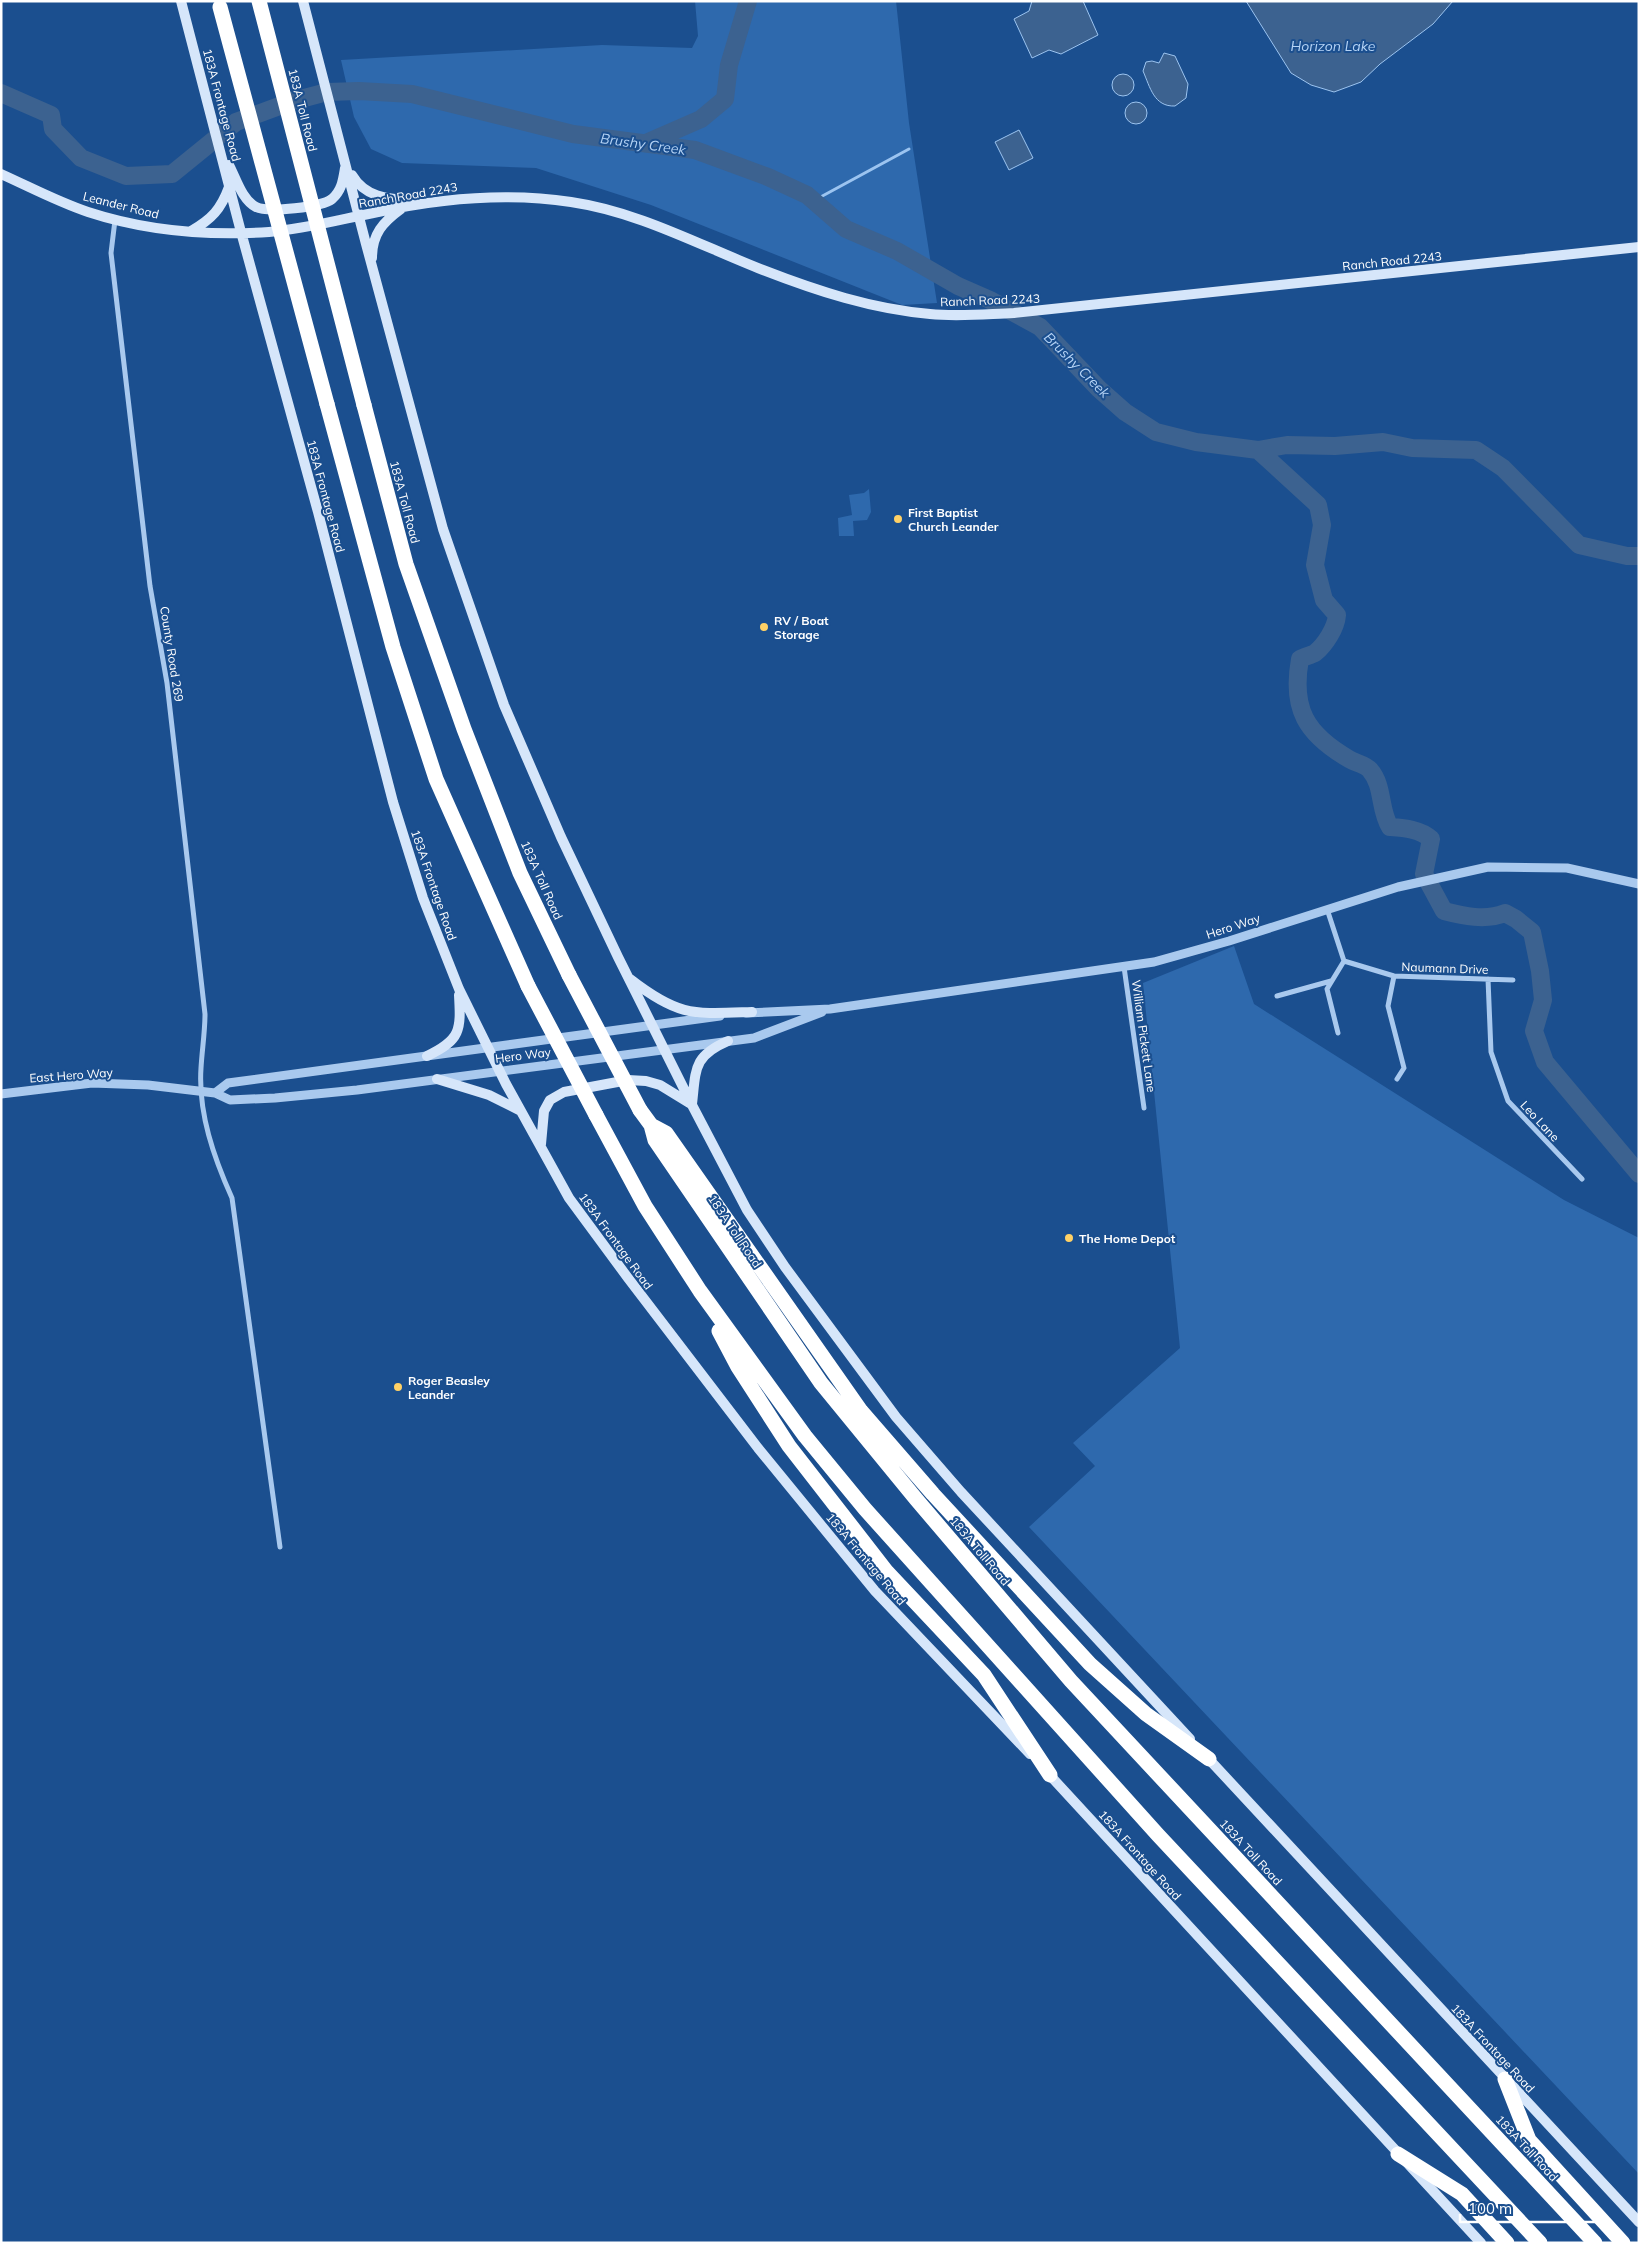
<svg xmlns="http://www.w3.org/2000/svg" width="1640" height="2244" font-family="Mulish,sans-serif">
  <style>
    .green { fill: #2e69ad }
    .water { fill: #3c6290; stroke: #9cc4f0 }
    .lines { fill: none; stroke-linecap: round; stroke-linejoin: round }
    .stream { stroke: #9cc4f0; stroke-width: 3 }
    .river { stroke: #3c6290; stroke-width: 18 }
    .minor { stroke: #a9c9ee; stroke-width: 5 }
    .tertiary { stroke: #a9c9ee; stroke-width: 9 }
    .secondary { stroke: #d6e6fa; stroke-width: 10 }
    .motorway { stroke: #fff; stroke-width: 15 }
    .motorway-bridge { stroke: #fff; stroke-width: 15 }
    .poi-dot { fill: #ffd166; stroke: #1b4f8f; stroke-width: 2 }
    .labels { text-anchor: middle; dominant-baseline: central; stroke-width: 4; stroke-linejoin: round; paint-order: stroke }
    .street-label { font-size: 12px; fill: #fff; stroke: #1b4f8f }
    .poi-label { font-size: 12px; font-weight: bold; fill: #fff; stroke: #1b4f8f; text-anchor: start }
    .water-label { font-size: 14px; font-style: italic; fill: #b5d3f5; stroke: #1b4f8f }
  </style>
  <rect width="100%" height="100%" fill="#1b4f8f"/>
  <path class="green" d="M695 1H896L909 123 937 303 902 305 651 205 536 168 402 163 371 149 354 117 341 60 602 45 692 48 698 36Z
    M869 489 871 512 867 520 853 521 854 536H839L838 518 852 515 849 495 864 493Z
    M1234 946 1254 1004 1564 1200 1639 1238V2174L1029 1527 1095 1466 1073 1443 1180 1348 1143 983Z"/>
  <path class="water" d="M1032 1H1083L1098 35 1061 54 1049 50 1032 58 1014 19 1029 11Z
    M1246 1H1453L1433 24 1380 64 1361 82 1334 92 1311 85 1291 73Z
    M1164 53 1175 56 1188 84 1186 98 1175 106C1154 107 1150 87 1143 71L1146 62 1152 61 1159 63Z
    M1112 85a11 11 0 1 1 22 0a11 11 0 1 1-22 0Z
    M1125 113a11 11 0 1 1 22 0a11 11 0 1 1-22 0Z
    M1019 130 1033 158 1009 170 995 142Z"/>
  <g class="lines">
    <path class="stream" d="M815 200 909 149"/>
    <path class="river" d="M1 93 51 115 53 129 81 158 126 176 172 174 236 122 293 101 327 92 359 91 412 94 573 134 695 150 768 177 807 195 846 229 897 251 958 286 990 300 1040 327 1099 389 1125 412 1156 432 1196 442 1258 450 1287 445 1335 446 1383 442 1412 448 1476 450 1503 468 1579 545 1627 556H1639
      M646 143 701 119 725 99 729 65 748 1
      M1258 450 1318 505 1322 525 1315 565 1324 600 1337 615C1336 628 1325 645 1315 653 1311 655 1304 657 1300 659 1291 709 1306 734 1349 759 1355 763 1365 764 1370 770 1384 786 1379 810 1390 827 1404 828 1420 829 1431 839L1424 874 1444 911C1463 916 1486 921 1505 913L1516 919 1532 932 1540 971 1543 1000 1534 1031 1545 1062 1639 1174"/>
    <path class="minor" d="M115 220 111 253 150 586 167 683 205 1014C205 1032 202 1050 201 1068 198 1113 214 1158 232 1198L280 1547
      M1327 909 1344 961 1394 976 1513 980
      M1124 967 1144 1108
      M1394 976 1388 1006 1404 1068 1397 1079
      M1488 979 1491 1052 1508 1101 1582 1179
      M1277 996 1331 981
      M1338 1033 1327 989 1344 961"/>
    <path class="tertiary" d="M746 1013 830 1009 1154 962 1229 941 1398 887 1488 867 1567 868 1639 884
      M215 1093 228 1083 720 1016
      M1 1094 92 1083 148 1085 215 1093 230 1100 275 1098 357 1090 754 1038 822 1012"/>
    <path class="secondary" d="M181 1 241 232 318 512 393 802 423 898 459 989 506 1084 569 1198 628 1278 758 1448 875 1591 1030 1754
      M303 1 366 244 443 529 504 705 561 837 618 957 692 1105 747 1210 785 1267 896 1417 961 1492 1190 1739
      M229 165C236 178 242 200 256 207 268 213 322 207 332 199 342 190 343 180 345 168
      M1 174C30 187 58 202 88 212 146 231 208 236 269 232 306 229 342 219 378 212 442 198 506 192 571 202 639 212 699 245 763 270 817 291 872 309 930 314 958 317 986 314 1014 313L1639 247
      M352 175C366 199 391 199 416 201
      M191 231C212 219 221 209 229 187
      M372 258C372 234 383 222 401 209
      M630 979C679 1017 693 1014 752 1012
      M427 1056C461 1040 461 1030 459 995
      M437 1079 489 1095 521 1111
      M692 1104C696 1069 693 1056 728 1041
      M541 1144 544 1111 550 1100 564 1092 628 1080 646 1081 660 1085 691 1104
      M1205 1755 1639 2222
      M1045 1770 1481 2243"/>
    <path class="motorway" d="M327 404 393 647 436 779 528 986
      M364 405 406 564 464 729 520 873 569 975
      M640 1110 651 1125 655 1140 821 1383 916 1499 1071 1681 1595 2243
      M596 1115 645 1206 700 1291 805 1436 865 1509 1158 1835 1540 2243
      M651 1125 666 1133 861 1411 933 1494 1090 1664 1146 1714 1209 1759
      M719 1331 738 1367 789 1446 887 1572 984 1675 1050 1775
      M1505 2079 1529 2140 1623 2243
      M1398 2154 1462 2194 1507 2243"/>
    <path class="motorway-bridge" d="M259 1 364 405
      M220 7 327 404
      M569 975 640 1110
      M528 986 596 1115"/>
  </g>
  <g class="poi-dot">
    <circle cx="898" cy="519" r="5"/>
    <circle cx="764" cy="627" r="5"/>
    <circle cx="1069" cy="1238" r="5"/>
    <circle cx="398" cy="1387" r="5"/>
  </g>
  <g class="labels">
    <g class="street-label">
      <text transform="translate(222 105) rotate(75)">183A Frontage Road</text>
      <text transform="translate(303 110) rotate(76)">183A Toll Road</text>
      <text transform="translate(408 195) rotate(-10)">Ranch Road 2243</text>
      <text transform="translate(121 205) rotate(14)">Leander Road</text>
      <text transform="translate(1392 261) rotate(-6)">Ranch Road 2243</text>
      <text transform="translate(990 300) rotate(-2)">Ranch Road 2243</text>
      <text transform="translate(326 496) rotate(75)">183A Frontage Road</text>
      <text transform="translate(405 502) rotate(75)">183A Toll Road</text>
      <text transform="translate(172 654) rotate(81)">County Road 269</text>
      <text transform="translate(542 880) rotate(66)">183A Toll Road</text>
      <text transform="translate(434 885) rotate(71)">183A Frontage Road</text>
      <text transform="translate(1233 926) rotate(-18)">Hero Way</text>
      <text transform="translate(1445 968) rotate(2)">Naumann Drive</text>
      <text transform="translate(1144 1036) rotate(82)">William Pickett Lane</text>
      <text transform="translate(523 1055) rotate(-7)">Hero Way</text>
      <text transform="translate(71 1075) rotate(-4)">East Hero Way</text>
      <text transform="translate(1540 1121) rotate(47)">Leo Lane</text>
      <text transform="translate(735 1231) rotate(56)">183A Toll Road</text>
      <text transform="translate(616 1241) rotate(54)">183A Frontage Road</text>
      <text transform="translate(980 1551) rotate(50)">183A Toll Road</text>
      <text transform="translate(866 1559) rotate(50)">183A Frontage Road</text>
      <text transform="translate(1251 1852) rotate(47)">183A Toll Road</text>
      <text transform="translate(1140 1855) rotate(48)">183A Frontage Road</text>
      <text transform="translate(1493 2048) rotate(47)">183A Frontage Road</text>
      <text transform="translate(1527 2148) rotate(47)">183A Toll Road</text>
    </g>
    <g class="poi-label">
      <text x="908" y="512">First Baptist<tspan x="908" dy="14">Church Leander</tspan></text>
      <text x="774" y="620">RV / Boat<tspan x="774" dy="14">Storage</tspan></text>
      <text x="1079" y="1238">The Home Depot</text>
      <text x="408" y="1380">Roger Beasley<tspan x="408" dy="14">Leander</tspan></text>
    </g>
    <g class="water-label">
      <text x="1333" y="46">Horizon Lake</text>
      <text transform="translate(643 144) rotate(8)">Brushy Creek</text>
      <text transform="translate(1077 365) rotate(45)">Brushy Creek</text>
    </g>
  </g>
  <rect width="1640" height="2244" fill="none" stroke="#ffffff" stroke-width="5"/>
  <path d="M1460 2214v8h144v-8" fill="none" stroke="#ffffff" stroke-width="2.5"/>
  <text x="1468" y="2214" font-size="15" fill="#ffffff" stroke="#1b4f8f" stroke-width="4" paint-order="stroke">100 m</text>
</svg>
